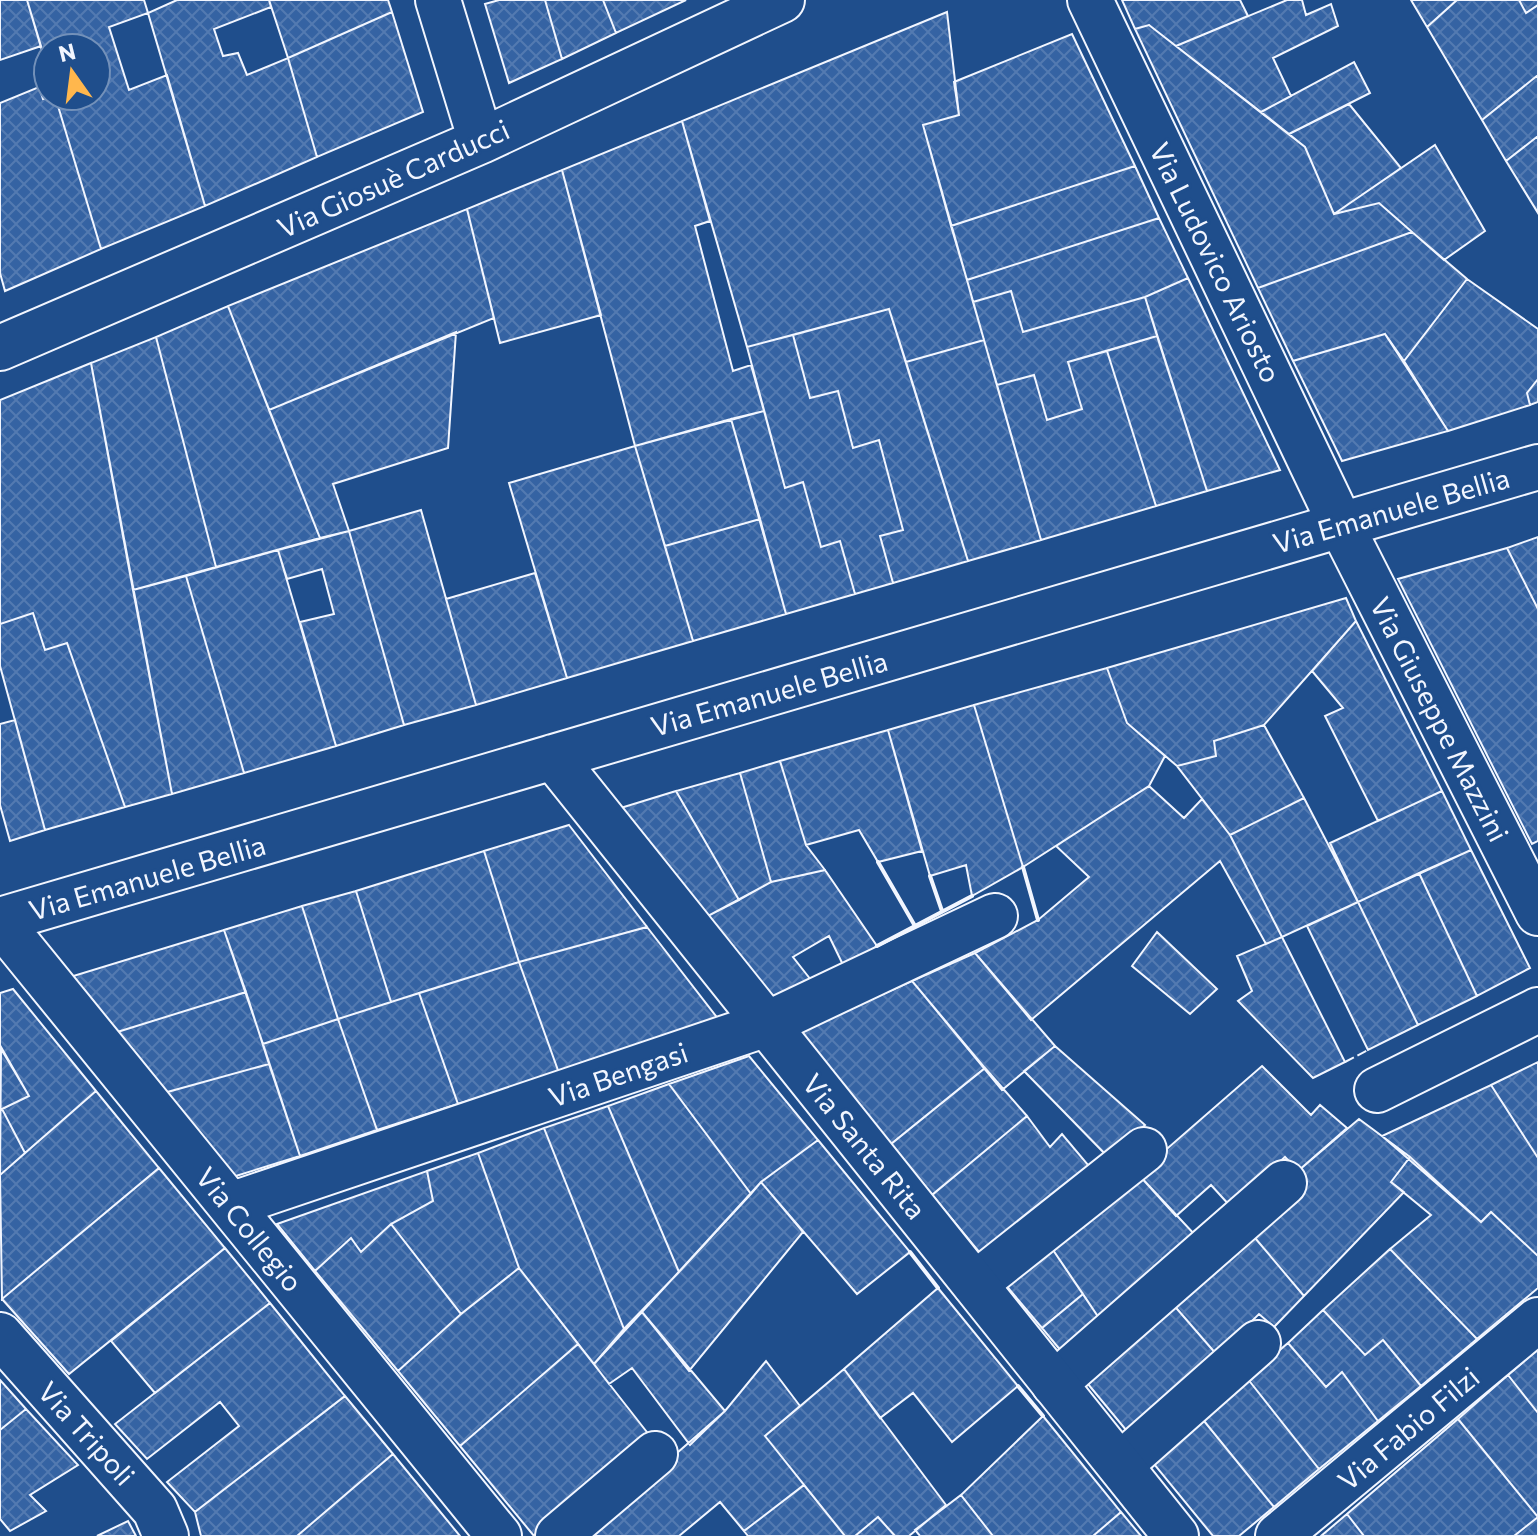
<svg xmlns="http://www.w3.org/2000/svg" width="1538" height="1536" font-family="Commissioner,sans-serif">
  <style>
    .building { fill: url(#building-cross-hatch); stroke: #f2f6ff; stroke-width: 2 }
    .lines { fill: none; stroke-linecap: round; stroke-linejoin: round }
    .pedestrian-casing { stroke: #f2f6ff; stroke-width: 48 }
    .minor-casing { stroke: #f2f6ff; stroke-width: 48 }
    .pedestrian { stroke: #1f4e8c; stroke-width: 44 }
    .minor { stroke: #1f4e8c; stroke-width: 44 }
    .fence { stroke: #f2f6ff; stroke-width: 2; stroke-dasharray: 10 4; stroke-linecap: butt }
    .wall { stroke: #f2f6ff; stroke-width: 4 }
    .labels { text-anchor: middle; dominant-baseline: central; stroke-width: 6; stroke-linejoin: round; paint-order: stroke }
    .street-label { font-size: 28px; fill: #f2f6ff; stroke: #1f4e8c }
  </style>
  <defs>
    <pattern id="building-cross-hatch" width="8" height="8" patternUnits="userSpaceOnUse" patternTransform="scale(2)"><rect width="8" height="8" fill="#3563a3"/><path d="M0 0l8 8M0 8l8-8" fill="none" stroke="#537ab1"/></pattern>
  </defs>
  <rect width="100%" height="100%" fill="#1f4e8c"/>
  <path class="building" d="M0 0H27L41 46 0 60Z
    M27 0H144L148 13 109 27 129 90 167 75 205 206 101 249 55 96H96V48H48V71Z
    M177 0H269L271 7 214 29 223 56 238 53 247 75 288 58 317 157 205 206 148 13Z
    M269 0H388L392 12 288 58Z
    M499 0H545L562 59 509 83 485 4Z
    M545 0H603L616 33 562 59Z
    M603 0H686L616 33Z
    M1122 0H1240L1248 16 1176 46 1149 25 1135 29Z
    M1287 0H1302L1306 15 1331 4 1338 26 1273 58 1291 96 1261 112 1176 46Z
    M1411 0H1457L1427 27Z
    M1457 0H1519L1526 13 1538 5V75L1482 120 1427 27Z
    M1519 0H1538V5L1526 13Z
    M392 12 423 112 317 157 288 58Z
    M947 12 959 115 923 125 984 340 906 362 889 309 747 347 682 121Z
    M1149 25 1305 147 1334 214 1379 203 1412 232 1258 288 1135 29Z
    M1072 34 1135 166 951 226 923 125 959 115 954 82Z
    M1354 62 1370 93 1289 134 1261 112Z
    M1538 75V136L1506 161 1482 120Z
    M39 87 43 99 55 96 101 249 5 291 0 273V103Z
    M1349 104 1401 168 1334 214 1305 147 1289 134Z
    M682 121 710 221 695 226 733 371 751 365 764 411 635 446 562 170Z
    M1538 136V213L1506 161Z
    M1435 145 1485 231 1444 260 1379 203 1334 214Z
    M1135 166 1159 218 967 280 951 226Z
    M562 170 601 315 500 343 467 209Z
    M467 209 494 318 269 410 228 306Z
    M1159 218 1188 278 1145 297 1023 332 1011 291 973 302 967 280Z
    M1412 232 1467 279 1404 361 1385 334 1293 361 1258 288Z
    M1188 278 1280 470 1207 491 1145 297Z
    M1467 279 1538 329V379L1527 393 1530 405 1448 431 1404 361Z
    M1011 291 1023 332 1145 297 1157 336 1068 362 1082 409 1047 420 1034 375 997 385 973 302Z
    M228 306 320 538 216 567 156 337Z
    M889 309 968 561 893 583 880 536 903 530 879 440 853 448 838 391 810 398 793 335Z
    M456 332 448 448 333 484 349 531 320 538 269 410Z
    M1385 334 1448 431 1342 461 1293 361Z
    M793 335 810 398 838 391 853 448 879 440 903 530 880 536 893 583 855 594 840 541 821 547 803 482 785 488 747 347Z
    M1157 336 1207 491 1156 506 1107 351Z
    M156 337 216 567 133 590 91 363Z
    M984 340 1041 540 968 561 906 362Z
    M1107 351 1156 506 1041 540 997 385 1034 375 1047 420 1082 409 1068 362Z
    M91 363 172 794 125 807 67 643 45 650 33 613 0 624V400Z
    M1538 379V402L1530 405 1527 393Z
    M764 411 785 488 803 482 821 547 840 541 855 594 786 614 731 419Z
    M731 419 760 519 665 546 635 446Z
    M635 446 693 641 567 678 509 483Z
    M421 510 476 705 404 725 349 531Z
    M760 519 786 614 693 641 665 546Z
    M349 531 404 725 336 746 300 622 334 614 322 569 287 579 278 550Z
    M1538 537V609L1507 548Z
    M1507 548 1538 609V841L1532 844 1398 579Z
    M278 550 336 746 244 773 186 576Z
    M535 573 567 678 476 705 446 599Z
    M186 576 244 773 172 794 133 590Z
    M1346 598 1356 621 1264 725 1214 741 1216 756 1177 766 1127 723 1107 668Z
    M33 613 45 650 67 643 125 807 45 830 0 666V624Z
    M1356 621 1442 791 1378 821 1325 716 1343 708 1312 671Z
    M1107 668 1127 723 1165 756 1149 786 1023 867 974 705Z
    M974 705 1023 867 972 896 966 865 930 876 888 730Z
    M15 720 45 830 10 841 0 805V724Z
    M1264 725 1304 798 1230 835 1177 766 1216 756 1214 741Z
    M888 730 922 851 878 862 859 830 806 845 780 761Z
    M780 761 806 845 825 870 771 882 740 773Z
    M740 773 771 882 739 900 676 791Z
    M1149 786 1184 818 1202 799 1230 835 1282 937 1266 944 1220 861 1031 1020 975 953 1038 920 1089 877 1056 846Z
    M676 791 739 900 704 918 614 810Z
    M1442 791 1471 850 1358 902 1330 843Z
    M1304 798 1358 902 1282 937 1230 835Z
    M569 825 647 927 519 962 484 851Z
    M1471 850 1530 968 1477 996 1419 873Z
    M484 851 519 962 391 1002 356 891Z
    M825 870 877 946 845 969 829 936 793 957 811 980 770 999 704 918 771 882Z
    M1419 873 1477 996 1418 1025 1358 902Z
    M356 891 391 1002 338 1019 302 906Z
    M1358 902 1418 1025 1368 1050 1307 926Z
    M302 906 338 1019 263 1044 224 930Z
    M647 927 719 1020 559 1073 519 962Z
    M224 930 246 992 114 1033 70 977Z
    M1157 932 1217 989 1190 1014 1132 966Z
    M1282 937 1345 1062 1313 1078 1238 1001 1252 991 1237 956Z
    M975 953 1055 1046 1002 1090 912 981Z
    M519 962 559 1073 458 1104 419 993Z
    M912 981 985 1068 891 1144 797 1032Z
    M13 989 96 1091 25 1153 2 1109 29 1096 0 1047V993Z
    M246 992 269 1064 160 1094 114 1033Z
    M419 993 458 1104 377 1130 338 1019Z
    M338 1019 377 1130 300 1156 263 1044Z
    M1055 1046 1145 1125 1109 1158 1024 1071Z
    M1 1047 29 1096 2 1109 25 1153 0 1175Z
    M749 1056 818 1140 761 1182 751 1194 669 1084Z
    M1538 1062V1158L1491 1085Z
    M269 1064 300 1156 226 1179 160 1094Z
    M1262 1066 1311 1115 1320 1105 1347 1128 1298 1171 1285 1157 1231 1207 1211 1185 1176 1216 1138 1174Z
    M985 1068 1027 1116 932 1195 891 1144Z
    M669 1084 751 1194 679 1272 608 1106Z
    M1491 1085 1538 1158V1256L1491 1212 1481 1222 1382 1136Z
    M96 1091 159 1168 2 1299 0 1175Z
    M608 1106 679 1272 624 1329 544 1128Z
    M1027 1116 1050 1147 1062 1134 1094 1172 984 1258 932 1195Z
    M1359 1119 1410 1157 1391 1182 1404 1192 1304 1296 1250 1232 1307 1182 1298 1171Z
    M544 1128 624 1329 594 1364 519 1268 478 1153Z
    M818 1140 910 1252 857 1294 761 1182Z
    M478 1153 519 1268 461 1314 391 1224 433 1201 427 1171Z
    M1410 1157 1481 1222 1491 1212 1538 1256V1288L1477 1339 1390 1249 1431 1215 1391 1182Z
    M159 1168 225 1248 69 1374 2 1299Z
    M427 1171 433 1201 391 1224 361 1252 351 1238 315 1271 277 1224Z
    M1138 1174 1196 1236 1103 1324 1051 1247Z
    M761 1182 803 1232 689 1371 642 1312Z
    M391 1224 461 1314 398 1371 315 1271 351 1238 361 1252Z
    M1250 1232 1304 1296 1274 1327 1259 1314 1217 1355 1171 1302Z
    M1051 1247 1083 1294 1042 1328 1004 1283Z
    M225 1248 270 1303 155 1393 111 1341Z
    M1390 1249 1477 1339 1421 1386 1383 1340 1365 1355 1323 1310Z
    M519 1268 578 1344 460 1446 398 1371 461 1314Z
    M938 1288 1018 1386 952 1442 913 1393 880 1418 844 1369Z
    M1083 1294 1103 1324 1066 1357 1042 1328Z
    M1171 1302 1217 1355 1131 1436 1083 1378Z
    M270 1303 345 1396 195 1512 167 1482 239 1426 220 1402 147 1459 115 1424Z
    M1323 1310 1365 1355 1383 1340 1421 1386 1378 1421 1342 1372 1326 1387 1288 1343Z
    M642 1312 725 1411 690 1445 632 1368 609 1384 594 1364Z
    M1288 1343 1326 1387 1342 1372 1378 1421 1319 1469 1247 1378Z
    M578 1344 650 1436 534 1536 460 1446Z
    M1538 1349V1413L1508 1375Z
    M766 1361 800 1406 765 1436 804 1485 744 1531 720 1502 679 1536H582L725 1411Z
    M844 1369 946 1505 909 1536H895L878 1517 855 1536H845L765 1436Z
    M1508 1375 1538 1413V1517L1458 1419Z
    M1247 1378 1319 1469 1274 1507 1200 1416Z
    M0 1380 26 1409 0 1430Z
    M345 1396 393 1454 297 1536H201L195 1512Z
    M26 1409 78 1465 30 1495 46 1511 10 1531 0 1519V1430Z
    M1043 1416 1121 1512 1093 1536H993L961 1495Z
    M1200 1416 1274 1507 1239 1536H1213L1149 1458Z
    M1458 1419 1538 1517 1514 1536H1364L1347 1514Z
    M393 1454 460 1536H297Z
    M804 1485 845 1536H748L744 1531Z
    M961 1495 993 1536H920L915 1530Z
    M1121 1512 1141 1536H1093Z
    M1347 1514 1364 1536H1321Z
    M878 1517 895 1536H855Z
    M1538 1517V1536H1514Z
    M128 1521 136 1536H97Z"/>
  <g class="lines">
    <defs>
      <path id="pedestrian" d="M975 1284 1144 1150
        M1054 1384 1284 1183
        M1120 1465 1258 1343
        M558 1536 655 1454"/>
      <path id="minor" d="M438 0 481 141
        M1090 0 1341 525 1538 913
        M0 348 481 141 782 0
        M553 757 1176 1536
        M0 920 1538 467
        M0 922 499 1536
        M1377 1090 1538 1010
        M230 1205 767 1024 995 916
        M0 1335 155 1510 166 1536
        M1278 1536 1538 1320"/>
    </defs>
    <use href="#pedestrian" class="pedestrian-casing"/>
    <use href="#minor" class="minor-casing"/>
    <use href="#pedestrian" class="pedestrian"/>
    <use href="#minor" class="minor"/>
    <path class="fence" d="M1345 1062 1368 1050"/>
    <path class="wall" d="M878 862 915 926
      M1023 867 1038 920
      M930 876 942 911
      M877 946 972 896
      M910 1252 938 1288
      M1018 1386 1043 1416"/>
  </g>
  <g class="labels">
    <g class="street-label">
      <text transform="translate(393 178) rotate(-24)">Via Giosuè Carducci</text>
      <text transform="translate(1216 262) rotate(64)">Via Ludovico Ariosto</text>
      <text transform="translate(1391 510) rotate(-16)">Via Emanuele Bellia</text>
      <text transform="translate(769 693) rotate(-16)">Via Emanuele Bellia</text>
      <text transform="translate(1440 719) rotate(63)">Via Giuseppe Mazzini</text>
      <text transform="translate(147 877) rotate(-16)">Via Emanuele Bellia</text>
      <text transform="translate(618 1074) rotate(-19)">Via Bengasi</text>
      <text transform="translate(865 1146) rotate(51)">Via Santa Rita</text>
      <text transform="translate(250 1229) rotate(51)">Via Collegio</text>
      <text transform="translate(1408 1428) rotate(-40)">Via Fabio Filzi</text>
      <text transform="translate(87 1433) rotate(48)">Via Tripoli</text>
    </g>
  </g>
  <g transform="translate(72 72) rotate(346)"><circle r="38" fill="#1f4e8c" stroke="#7391ba" stroke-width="2"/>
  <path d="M0-6L14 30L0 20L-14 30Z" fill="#ffb74d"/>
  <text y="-12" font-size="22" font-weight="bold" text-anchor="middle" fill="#f2f6ff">N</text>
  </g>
</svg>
